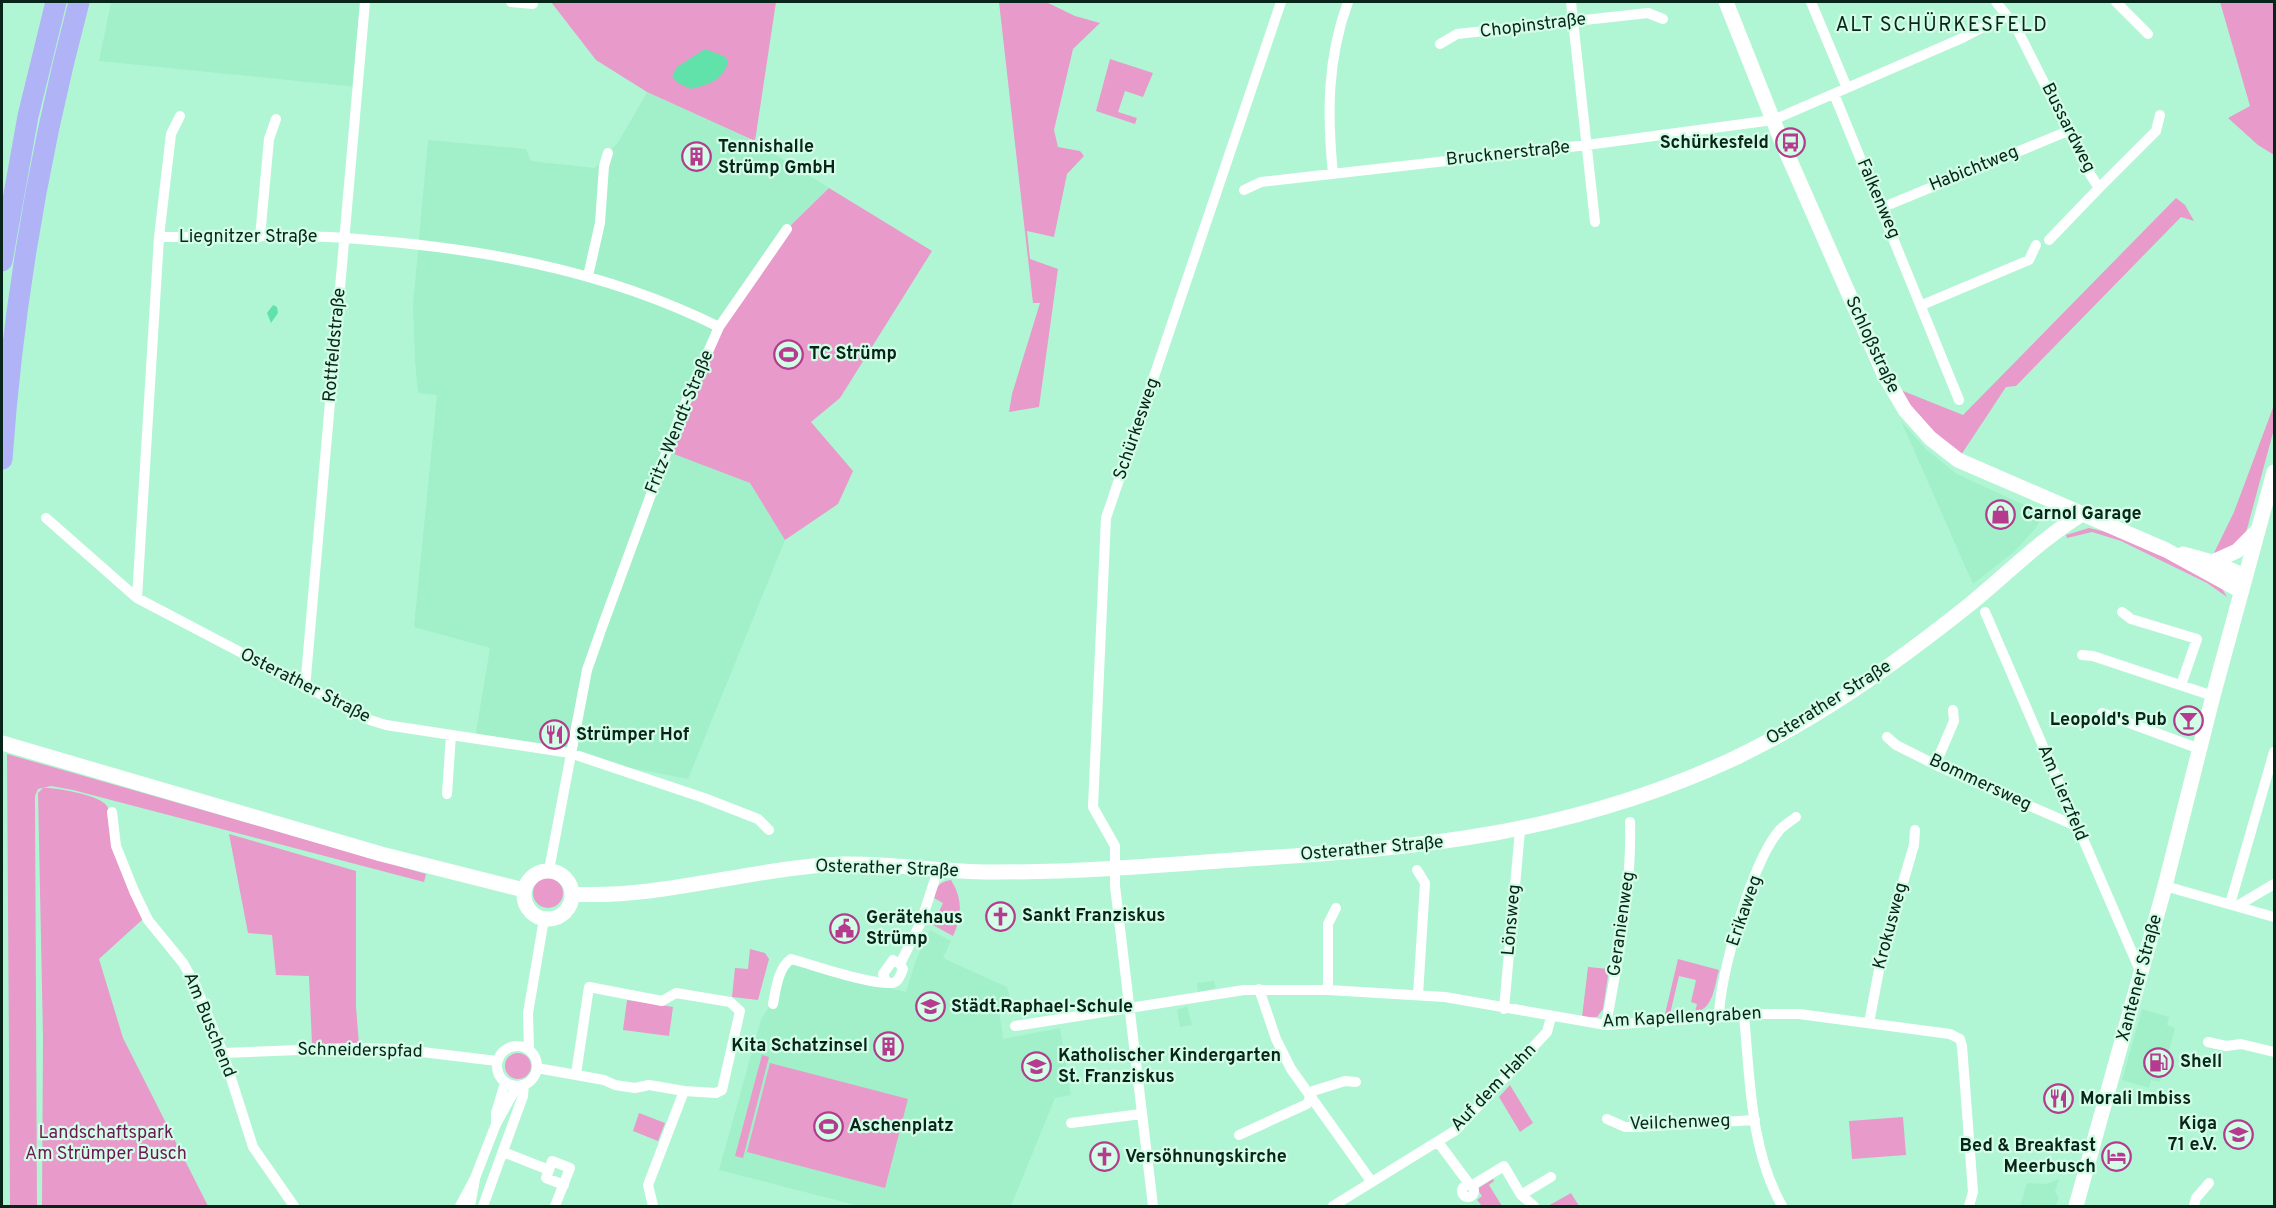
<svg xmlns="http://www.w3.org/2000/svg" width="2276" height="1208" font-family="Overpass,sans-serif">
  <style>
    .built { fill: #a1f0c9 }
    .green { fill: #e89aca }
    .water { fill: #61e2ab }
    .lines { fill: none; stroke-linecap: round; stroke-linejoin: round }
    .minor { stroke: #fff; stroke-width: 10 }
    .secondary { stroke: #fff; stroke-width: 15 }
    .motorway { stroke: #b1b3f7; stroke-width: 21 }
    .labels { text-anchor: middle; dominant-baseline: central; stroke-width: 4.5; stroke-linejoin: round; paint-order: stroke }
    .street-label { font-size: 18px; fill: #082519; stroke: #d4fde8 }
    .poi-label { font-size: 18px; font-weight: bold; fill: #082519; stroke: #d4fde8; text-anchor: start }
    .park-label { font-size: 18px; fill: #6d1753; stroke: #d4fde8 }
    .neighbourhood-label { font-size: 20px; letter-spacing: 1.5px; fill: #082519; stroke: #d4fde8 }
  </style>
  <rect width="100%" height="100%" fill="#b1f6d4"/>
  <path class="built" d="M111 2H365L357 87 99 61Z
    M647 92 754 141 829 188 787 229 667 451 750 483 785 540 688 779 475 738 490 648 414 627 437 395 418 393 415 360 413 306 428 140 526 149 531 161 595 168 619 141Z
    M1901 421 1927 450 1957 474 2031 508 2039 522 2035 529 2015 551 1973 584Z
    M930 930 951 941 943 958 1007 987 1014 1014 999 1009 1003 1039 1060 1028 1071 1095 1055 1098 1011 1206H859L719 1170 761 1019 777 995 784 969 792 964 906 992 916 960Z
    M1214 981 1216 988 1198 992 1197 983Z
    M1187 1006 1192 1025 1180 1027 1177 1010Z
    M2142 1009 2169 1017 2167 1025 2175 1028 2160 1082 2151 1080 2149 1088 2122 1080Z
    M2059 1179 2055 1192 2059 1198 2055 1206H2020L2027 1183 2046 1184Z"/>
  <path class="green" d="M551 2H776L755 141 647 92 596 60Z
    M999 2H1046L1075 16 1100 23 1073 49 1054 130 1058 147 1080 151 1084 156 1067 174 1054 237 1027 231 1030 259 1058 269 1039 407 1009 412 1012 394 1040 303H1033Z
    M2220 2H2274V155L2258 145 2228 118 2250 106Z
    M1110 59 1153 73 1143 97 1125 91 1118 112 1137 118 1135 124 1096 111Z
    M829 188 932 251 840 398 811 422 853 471 838 504 785 540 750 483 666 451 719 327 787 229Z
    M2176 198 2185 205 2194 221 2181 217 2016 386 2006 387 1961 455C1936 435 1917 416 1898 389L1963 415Z
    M2274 405V429L2247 529 2241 541 2213 555 2234 512Z
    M2089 528C2136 537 2179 565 2221 587L2227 597 2207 583 2121 541 2092 532 2067 538 2066 535Z
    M7 754 426 874 424 882 73 790 51 786 38 789 35 796 37 1206H10Z
    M43 788C55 787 96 795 104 803 110 807 109 815 109 821L143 919 99 959 123 1038 208 1206H42L43 1037 38 793Z
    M229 834 356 871V1007L359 1044H312L309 976 276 975 272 935 248 933Z
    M533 893a15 15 0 1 1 30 0a15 15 0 1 1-30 0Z
    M951 880C963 899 962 917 953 936L933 925 943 903 934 898C936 886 939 882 951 880Z
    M750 949 765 953 769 959 758 1000 732 997 735 968 748 969Z
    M1678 959 1719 970C1714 986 1714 1009 1695 1012L1697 1004 1691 1002 1696 980 1679 976 1670 1014H1665Z
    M1588 967 1609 969 1603 1009 1597 1017H1582Z
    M627 1000 673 1007 669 1036 623 1030Z
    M505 1066a13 13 0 1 1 26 0a13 13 0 1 1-26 0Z
    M762 1055 769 1057 743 1158 735 1156Z
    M770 1063 908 1099 885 1188 747 1152Z
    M1510 1085 1533 1123 1520 1132 1499 1097Z
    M639 1113 665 1123 658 1141 633 1131Z
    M1903 1117 1906 1155 1852 1159 1849 1121Z
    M1493 1179 1494 1181 1489 1185 1502 1206H1482L1477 1200 1482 1196 1477 1189Z
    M1571 1193 1579 1206H1548Z"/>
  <path class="water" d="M705 49 726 57 728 63C721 82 709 84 691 89L678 83 672 76 677 67Z
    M273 305 277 307 278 313 271 323 267 313Z"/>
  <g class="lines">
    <path class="minor" d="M511 2 533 4
      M1571 2 1595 222
      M1811 2 1847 88
      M1996 2 2016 27 2090 174 2099 188 2049 240
      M2116 2 2148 34
      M1440 44 1457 34 1648 13 1663 19
      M1834 94 1959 400
      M1333 174C1327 114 1327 59 1348 2
      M2099 188 2156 131 2160 115
      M1244 190 1261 182 1587 145 1773 120 1960 39 2006 15
      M1881 208 2068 131
      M159 237 171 134 180 116
      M260 237 269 139 276 119
      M588 276 600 223 604 166 608 153
      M1922 305 2029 260 2036 245
      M46 518 137 598 370 720 386 725 570 753 704 798 758 819 769 830
      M137 598 159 237C221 237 284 234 345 238 475 247 603 269 719 327
      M1985 612 2141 973
      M2122 612 2131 619 2197 639 2181 685
      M601 630 681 413 719 327 787 229
      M2082 655 2093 656 2213 696
      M305 688 365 2
      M2102 713 2200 749
      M1887 737 1896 745 1940 767 2076 826
      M1936 763 1954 721 1953 710
      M447 794 451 735
      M112 812 116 846 134 891 148 920 183 963 196 986 223 1053 253 1147 294 1206
      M549 870 587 670 600 633
      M1417 870 1425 883 1418 995
      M2165 886 2274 917
      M2230 904 2274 752
      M2237 906 2274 884
      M886 981 883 974 893 960 900 964
      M1259 989 1276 1039 1291 1069 1371 1181
      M1328 990V924L1336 908
      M773 1004C776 989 778 968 791 959 817 966 867 984 892 983 898 983 901 974 903 969L900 964 921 922 938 870
      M1504 1009 1520 830
      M1744 1015C1750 1079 1750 1149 1782 1206
      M1719 1017C1719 976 1752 864 1778 832 1782 826 1790 822 1796 817
      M1869 1023 1882 954 1914 845 1915 830
      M1606 1025C1618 958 1632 890 1630 822
      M1015 1026 1244 990H1328L1445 997 1606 1025 1762 1014H1799L1950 1034 1960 1039 1962 1046 1973 1192 1969 1206
      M2208 1042 2226 1046 2241 1044 2274 1052
      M497 1066a20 20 0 1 1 40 0a20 20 0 1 1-40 0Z
      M529 1050 528 1013 544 919
      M223 1053 351 1048 397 1049 497 1061
      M537 1068 604 1080 615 1085 635 1088 649 1085 684 1091 648 1185 653 1206
      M576 1074 589 987 662 1001 676 993 730 1002 740 1011 722 1090 716 1093 684 1091
      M505 1083 496 1113V1124L517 1086
      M1607 1119 1625 1127H1635L1755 1120
      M1071 1123 1141 1114
      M1239 1135 1307 1104 1313 1091 1345 1081 1356 1082
      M1438 1142 1470 1185
      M503 1152 549 1170 546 1178 564 1185
      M549 1170 552 1161 570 1168 555 1206
      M1462 1191a6 6 0 1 1 12 0a6 6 0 1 1-12 0Z
      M1471 1186 1504 1166 1521 1195 1534 1206
      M1521 1195 1551 1177
      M460 1206 475 1178 496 1124
      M470 1206 475 1179
      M483 1206 523 1096 524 1085
      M1153 1206 1115 886V846L1093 807 1106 518 1281 2
      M1333 1206 1456 1130 1547 1032 1551 1017
      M2194 1206 2196 1198 2209 1183"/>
    <path class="secondary" d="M1726 2 1781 140 1884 374 1905 410 1930 438 1958 460 2166 550 2241 591
      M2183 554 2212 562 2245 576
      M2212 562 2237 551 2257 531
      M2 743 381 854 524 890
      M524 895a24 24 0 1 1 48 0a24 24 0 1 1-48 0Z
      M573 894C665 899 752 867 844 864 895 863 946 873 997 872 1081 872 1164 865 1247 859 1422 848 1571 834 1733 759 1819 718 1895 664 1969 605 2006 575 2041 539 2082 514
      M2076 1206 2165 886 2213 696 2274 472"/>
    <path class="motorway" d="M2 261 28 116 56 2
      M2 459C13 304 39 152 79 2"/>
  </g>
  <defs>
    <symbol id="bus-ring" viewBox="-11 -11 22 22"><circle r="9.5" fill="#d4fde8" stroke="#b43b8e" stroke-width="1.5"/><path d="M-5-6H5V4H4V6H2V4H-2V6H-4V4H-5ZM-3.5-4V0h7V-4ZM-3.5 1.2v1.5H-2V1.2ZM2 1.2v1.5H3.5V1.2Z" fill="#b43b8e"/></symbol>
    <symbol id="building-ring" viewBox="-11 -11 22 22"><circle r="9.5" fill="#d4fde8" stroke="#b43b8e" stroke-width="1.5"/><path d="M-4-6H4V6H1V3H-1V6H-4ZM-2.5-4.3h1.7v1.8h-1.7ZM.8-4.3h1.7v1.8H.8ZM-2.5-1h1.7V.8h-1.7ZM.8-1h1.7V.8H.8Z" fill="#b43b8e"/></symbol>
    <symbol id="stadium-ring" viewBox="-11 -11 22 22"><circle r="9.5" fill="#d4fde8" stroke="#b43b8e" stroke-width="1.5"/><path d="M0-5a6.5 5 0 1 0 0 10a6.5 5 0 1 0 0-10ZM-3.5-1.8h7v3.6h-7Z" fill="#b43b8e"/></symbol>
    <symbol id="shop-ring" viewBox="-11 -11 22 22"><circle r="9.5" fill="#d4fde8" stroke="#b43b8e" stroke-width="1.5"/><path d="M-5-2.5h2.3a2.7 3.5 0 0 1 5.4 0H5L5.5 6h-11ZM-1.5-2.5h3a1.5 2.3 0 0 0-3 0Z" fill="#b43b8e"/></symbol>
    <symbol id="bar-ring" viewBox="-11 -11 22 22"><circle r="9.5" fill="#d4fde8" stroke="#b43b8e" stroke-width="1.5"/><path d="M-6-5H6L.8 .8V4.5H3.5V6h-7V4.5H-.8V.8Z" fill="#b43b8e"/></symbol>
    <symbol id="restaurant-ring" viewBox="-11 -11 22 22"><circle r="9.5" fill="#d4fde8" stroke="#b43b8e" stroke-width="1.5"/><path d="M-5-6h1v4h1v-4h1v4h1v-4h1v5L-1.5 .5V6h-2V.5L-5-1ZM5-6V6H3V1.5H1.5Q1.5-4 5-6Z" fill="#b43b8e"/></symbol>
    <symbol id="church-ring" viewBox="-11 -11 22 22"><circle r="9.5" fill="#d4fde8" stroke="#b43b8e" stroke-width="1.5"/><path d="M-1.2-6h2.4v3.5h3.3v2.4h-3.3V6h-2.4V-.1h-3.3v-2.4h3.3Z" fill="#b43b8e"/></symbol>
    <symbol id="civic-ring" viewBox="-11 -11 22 22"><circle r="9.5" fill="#d4fde8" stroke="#b43b8e" stroke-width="1.5"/><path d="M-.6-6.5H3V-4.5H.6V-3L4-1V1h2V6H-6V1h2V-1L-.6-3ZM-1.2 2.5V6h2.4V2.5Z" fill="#b43b8e"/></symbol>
    <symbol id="school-ring" viewBox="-11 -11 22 22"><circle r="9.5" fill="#d4fde8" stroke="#b43b8e" stroke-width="1.5"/><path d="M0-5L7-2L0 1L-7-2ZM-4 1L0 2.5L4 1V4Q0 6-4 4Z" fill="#b43b8e"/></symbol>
    <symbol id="fuel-ring" viewBox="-11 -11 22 22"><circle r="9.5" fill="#d4fde8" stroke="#b43b8e" stroke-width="1.5"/><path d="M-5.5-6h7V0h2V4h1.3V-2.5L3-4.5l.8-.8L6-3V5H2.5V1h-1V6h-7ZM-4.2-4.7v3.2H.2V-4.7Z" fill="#b43b8e"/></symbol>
    <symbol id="hotel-ring" viewBox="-11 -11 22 22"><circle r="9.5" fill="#d4fde8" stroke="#b43b8e" stroke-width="1.5"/><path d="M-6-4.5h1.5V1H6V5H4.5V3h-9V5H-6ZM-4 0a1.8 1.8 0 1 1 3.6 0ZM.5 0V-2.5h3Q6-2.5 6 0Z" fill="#b43b8e"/></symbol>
  </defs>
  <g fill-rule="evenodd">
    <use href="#bus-ring" x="1774" y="126" width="33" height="33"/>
    <use href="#building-ring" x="680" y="140" width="33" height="33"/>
    <use href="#stadium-ring" x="772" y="338" width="33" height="33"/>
    <use href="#shop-ring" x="1984" y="498" width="33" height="33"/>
    <use href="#bar-ring" x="2172" y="704" width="33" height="33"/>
    <use href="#restaurant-ring" x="538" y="718" width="33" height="33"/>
    <use href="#church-ring" x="984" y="900" width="33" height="33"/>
    <use href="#civic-ring" x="828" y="912" width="33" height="33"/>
    <use href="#school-ring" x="914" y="990" width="33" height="33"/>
    <use href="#building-ring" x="872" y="1030" width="33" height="33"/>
    <use href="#fuel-ring" x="2142" y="1046" width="33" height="33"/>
    <use href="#school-ring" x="1020" y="1050" width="33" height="33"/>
    <use href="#restaurant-ring" x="2042" y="1082" width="33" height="33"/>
    <use href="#stadium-ring" x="812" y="1110" width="33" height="33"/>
    <use href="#school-ring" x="2222" y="1118" width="33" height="33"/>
    <use href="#hotel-ring" x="2100" y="1140" width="33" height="33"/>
    <use href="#church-ring" x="1088" y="1140" width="33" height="33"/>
  </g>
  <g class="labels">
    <g class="street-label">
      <text transform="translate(1533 26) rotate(-7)">Chopinstraße</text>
      <text transform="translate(2068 128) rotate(63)">Bussardweg</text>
      <text transform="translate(1508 154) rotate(-6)">Brucknerstraße</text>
      <text transform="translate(1974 169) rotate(-22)">Habichtweg</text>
      <text transform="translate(1878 199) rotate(67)">Falkenweg</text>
      <text x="248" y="237">Liegnitzer Straße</text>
      <text transform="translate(335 345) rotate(-85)">Rottfeldstraße</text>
      <text transform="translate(1872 345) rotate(65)">Schloßstraße</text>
      <text transform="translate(680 422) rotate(-68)">Fritz-Wendt-Straße</text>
      <text transform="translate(1137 429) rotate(-71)">Schürkesweg</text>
      <text transform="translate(305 686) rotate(27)">Osterather Straße</text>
      <text transform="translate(1829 703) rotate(-32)">Osterather Straße</text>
      <text transform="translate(1980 783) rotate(25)">Bommersweg</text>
      <text transform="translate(2062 793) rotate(67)">Am Lierzfeld</text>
      <text transform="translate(1372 849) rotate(-5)">Osterather Straße</text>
      <text transform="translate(887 869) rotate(2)">Osterather Straße</text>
      <text transform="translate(1745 911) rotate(-71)">Erikaweg</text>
      <text transform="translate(1512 920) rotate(-85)">Lönsweg</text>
      <text transform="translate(1622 924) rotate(-82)">Geranienweg</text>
      <text transform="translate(1891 926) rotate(-75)">Krokusweg</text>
      <text transform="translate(2140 978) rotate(-75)">Xantener Straße</text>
      <text transform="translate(1682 1018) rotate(-3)">Am Kapellengraben</text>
      <text transform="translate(209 1025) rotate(68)">Am Buschend</text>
      <text transform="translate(360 1051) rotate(1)">Schneiderspfad</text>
      <text transform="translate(1494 1088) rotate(-46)">Auf dem Hahn</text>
      <text transform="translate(1680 1123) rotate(-2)">Veilchenweg</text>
    </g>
    <g class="poi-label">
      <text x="1769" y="143" text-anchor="end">Schürkesfeld</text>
      <text x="718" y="147">Tennishalle<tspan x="718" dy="21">Strümp GmbH</tspan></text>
      <text x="809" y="354">TC Strümp</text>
      <text x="2022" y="514">Carnol Garage</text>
      <text x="2167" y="720" text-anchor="end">Leopold's Pub</text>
      <text x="576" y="735">Strümper Hof</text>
      <text x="1022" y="916">Sankt Franziskus</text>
      <text x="866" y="918">Gerätehaus<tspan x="866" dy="21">Strümp</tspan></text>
      <text x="951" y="1007">Städt.Raphael-Schule</text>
      <text x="868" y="1046" text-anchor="end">Kita Schatzinsel</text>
      <text x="1058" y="1056">Katholischer Kindergarten<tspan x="1058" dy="21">St. Franziskus</tspan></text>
      <text x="2180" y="1062">Shell</text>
      <text x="2080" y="1099">Morali Imbiss</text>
      <text x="2217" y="1124" text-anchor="end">Kiga<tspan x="2217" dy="21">71 e.V.</tspan></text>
      <text x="849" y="1126">Aschenplatz</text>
      <text x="2096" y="1146" text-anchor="end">Bed &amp; Breakfast<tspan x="2096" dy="21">Meerbusch</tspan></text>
      <text x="1125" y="1157">Versöhnungskirche</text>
    </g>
    <g class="park-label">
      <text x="106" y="1133">Landschaftspark<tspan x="106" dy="21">Am Strümper Busch</tspan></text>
    </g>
    <g class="neighbourhood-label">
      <text x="1942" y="26">ALT SCHÜRKESFELD</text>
    </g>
  </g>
  <rect width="2276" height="1208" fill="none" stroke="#082519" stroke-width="6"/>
</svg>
